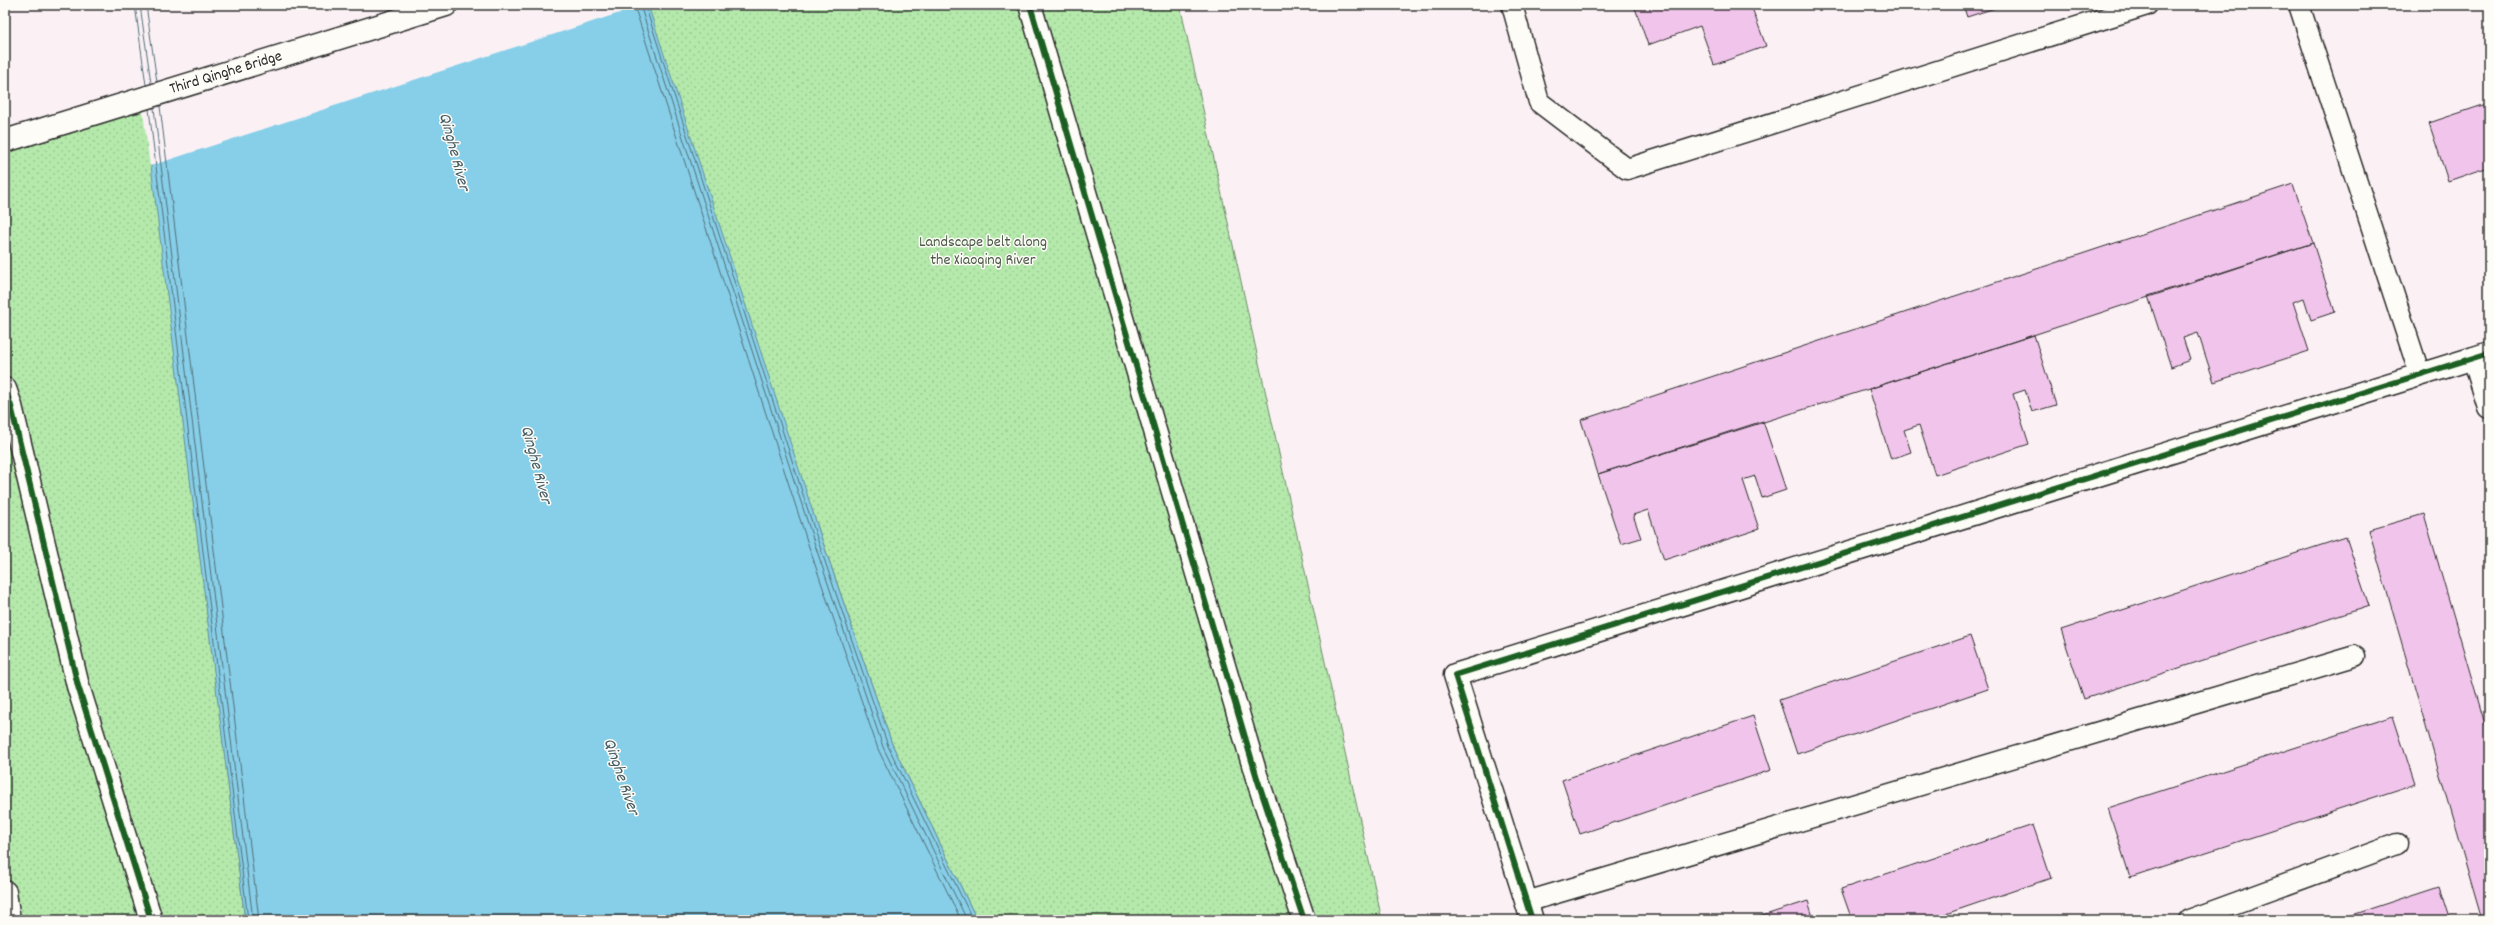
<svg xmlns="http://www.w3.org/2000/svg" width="2494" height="925" font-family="Dekko,sans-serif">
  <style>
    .grass { fill: url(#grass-dots); stroke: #708a6b }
    .water { fill: #87cfe8; stroke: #628d9c }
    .pier { fill: #fbf1f5 }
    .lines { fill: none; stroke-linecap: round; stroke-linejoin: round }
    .shore { stroke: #506d77; stroke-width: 1 }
    .building { fill: #f1c5eb; stroke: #2b2b2b }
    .service-casing { stroke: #2b2b2b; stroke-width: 23 }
    .minor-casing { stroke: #2b2b2b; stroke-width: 25 }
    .tertiary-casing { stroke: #2b2b2b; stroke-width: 25 }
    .secondary-casing { stroke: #2b2b2b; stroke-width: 25 }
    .trunk-casing { stroke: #2b2b2b; stroke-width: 25 }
    .service { stroke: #fdfcf7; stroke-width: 20 }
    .minor { stroke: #fdfcf7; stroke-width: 22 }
    .tertiary { stroke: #fdfcf7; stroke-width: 22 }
    .secondary { stroke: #fdfcf7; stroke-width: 22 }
    .trunk { stroke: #fdfcf7; stroke-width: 22 }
    .cycleway-casing { stroke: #fdfcf7; stroke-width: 8 }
    .cycleway { stroke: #1b5e20; stroke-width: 6 }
    .labels { text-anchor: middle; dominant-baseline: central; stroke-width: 3; stroke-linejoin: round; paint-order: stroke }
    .street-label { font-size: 16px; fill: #2b2b2b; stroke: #fdfcf7 }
    .park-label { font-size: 16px; fill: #4d5a4b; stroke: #fdfcf7 }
    .water-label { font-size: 17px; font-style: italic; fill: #475c64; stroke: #fdfcf7 }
  </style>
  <defs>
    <pattern id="grass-dots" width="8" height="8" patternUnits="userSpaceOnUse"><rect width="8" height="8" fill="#b4e9ab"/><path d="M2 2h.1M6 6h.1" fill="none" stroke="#9bc893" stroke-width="1.8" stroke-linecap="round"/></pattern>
  </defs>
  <rect width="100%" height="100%" fill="#fbf1f5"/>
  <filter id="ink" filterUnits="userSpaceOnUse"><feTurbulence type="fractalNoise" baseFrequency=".025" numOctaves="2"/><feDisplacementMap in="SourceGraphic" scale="8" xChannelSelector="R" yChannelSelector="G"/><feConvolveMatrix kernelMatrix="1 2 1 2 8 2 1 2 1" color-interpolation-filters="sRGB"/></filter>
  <g filter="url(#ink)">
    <path class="grass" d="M643 5H1180L1382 920H977L892 744 683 133Z
      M144 98 245 920H5V141Z"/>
    <path class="water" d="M131 5H648L822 540 892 744 977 920H245Z"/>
    <path class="pier" d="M129 5H644L150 166Z"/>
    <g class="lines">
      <path class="shore" d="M135 5 146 85
        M140 5 151 83
        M146 5 157 82
        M634 5 808 544 878 749 961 920
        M640 5 814 542 883 747 967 920
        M645 5 818 541 888 746 973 920
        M160 106 259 920
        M154 108 253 920
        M149 109 248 920"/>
    </g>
    <path class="building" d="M1634 5H1761L1752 8 1766 46 1714 65 1700 26 1648 45Z
      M1963 5H2004L1967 17Z
      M2489 103V167L2448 181 2429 123Z
      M2293 184 2313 243 1869 389 1598 474 1581 420Z
      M2313 243 2335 312 2311 320 2304 298 2293 302 2309 351 2214 382 2198 333 2183 338 2190 360 2171 367 2148 296Z
      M2034 335 2056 405 2032 412 2025 390 2013 394 2029 444 1935 475 1919 425 1904 430 1911 452 1891 459 1869 389Z
      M1763 421 1786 490 1762 498 1755 476 1743 480 1759 529 1664 560 1648 510 1633 515 1641 538 1621 544 1598 474Z
      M2424 514 2489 738V920H2482L2369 530Z
      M2346 537 2369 606 2084 699 2061 630Z
      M1970 636 1988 689 1797 754 1779 700Z
      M1753 716 1771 770 1580 834 1562 780Z
      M2393 716 2415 784 2130 877 2108 808Z
      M2033 825 2051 878 1928 920H1852L1841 889Z
      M2440 886 2451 920H2336Z
      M1808 901 1814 920H1750Z"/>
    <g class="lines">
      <defs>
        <path id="service" d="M1512 5 1539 102 1627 169 2147 5
          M2299 5 2420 375
          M1526 902 2355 656
          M2189 920 2397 844"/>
        <path id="minor" d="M1030 5 1257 778 1304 920
          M5 389 11 406 78 686 151 920
          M1532 920 1455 675 2474 358"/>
        <path id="tertiary" d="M2489 353 2474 358 2489 407"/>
        <path id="secondary" d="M5 892 9 920"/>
        <path id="trunk" d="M5 141 446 5"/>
      </defs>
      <use href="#service" class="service-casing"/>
      <use href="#minor" class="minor-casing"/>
      <use href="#tertiary" class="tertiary-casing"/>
      <use href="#secondary" class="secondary-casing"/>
      <use href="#trunk" class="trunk-casing"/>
      <use href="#service" class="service"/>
      <use href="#minor" class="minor"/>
      <use href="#tertiary" class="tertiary"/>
      <use href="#secondary" class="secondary"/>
      <use href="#trunk" class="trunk"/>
      <defs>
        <path id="cycleway" d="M1030 5 1257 778 1304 920
          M5 389 11 406 78 686 151 920
          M1532 920 1455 675 2489 353"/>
      </defs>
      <use href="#cycleway" class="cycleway-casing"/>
      <use href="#cycleway" class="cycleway"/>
    </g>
  </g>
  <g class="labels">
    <g class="street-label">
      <text transform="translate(226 73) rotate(-17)">Third Qinghe Bridge</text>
    </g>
    <g class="park-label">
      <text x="983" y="242">Landscape belt along<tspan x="983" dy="18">the Xiaoqing River</tspan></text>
    </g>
    <g class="water-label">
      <text transform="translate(453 152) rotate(75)">Qinghe River</text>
      <text transform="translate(535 465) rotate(75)">Qinghe River</text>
      <text transform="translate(620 777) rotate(71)">Qinghe River</text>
    </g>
  </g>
  <rect width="2494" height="925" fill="none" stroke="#fdfcf7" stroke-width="20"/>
  <rect x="10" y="10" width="2474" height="905" fill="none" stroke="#2b2b2b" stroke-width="1.5" filter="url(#ink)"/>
</svg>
